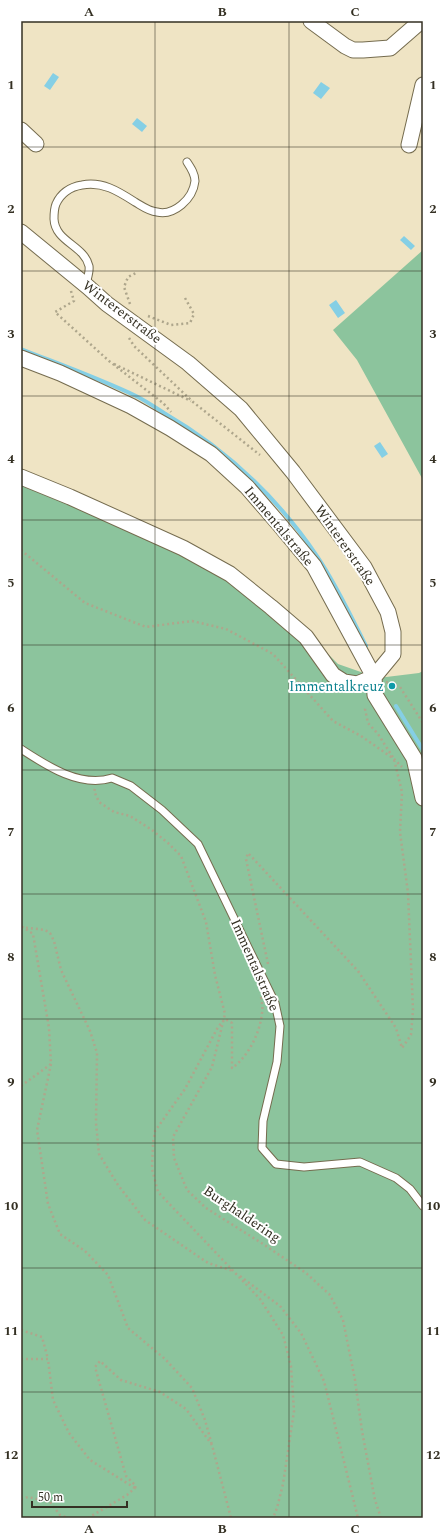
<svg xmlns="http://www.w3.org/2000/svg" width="444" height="1539" font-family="Spectral,serif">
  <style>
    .forest { fill: #8cc49d }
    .water { fill: #85cfe5 }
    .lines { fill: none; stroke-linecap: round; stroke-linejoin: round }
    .stream { stroke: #85cfe5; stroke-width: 4 }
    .lane-casing { stroke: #756c4f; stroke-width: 9 }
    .street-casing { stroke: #756c4f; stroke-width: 17 }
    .path { stroke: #aea68c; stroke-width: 2.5; stroke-dasharray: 2 3; stroke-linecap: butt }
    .lane { stroke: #fff; stroke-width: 7 }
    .street { stroke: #fff; stroke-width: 15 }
    .grid { fill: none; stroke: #343023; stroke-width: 1; stroke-opacity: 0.55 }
    .culture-dot { fill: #0f9aa8; stroke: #fff; stroke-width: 1.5 }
    .labels { text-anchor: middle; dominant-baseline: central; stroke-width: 4; stroke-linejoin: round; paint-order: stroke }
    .street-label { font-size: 14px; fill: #343023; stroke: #fff }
    .culture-label { font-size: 14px; fill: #0d838f; stroke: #fff; text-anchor: end }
    .neatline { fill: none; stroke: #343023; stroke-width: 1.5 }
    .grid-label { font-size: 13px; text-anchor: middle; font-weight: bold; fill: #343023 }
  </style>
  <rect width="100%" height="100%" fill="#efe4c4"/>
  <path class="forest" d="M423 250V480L357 360 333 330Z
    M21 476 275 601 338 664 378 678 419 673 423 671V1518H21Z"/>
  <path class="water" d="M53 73 59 77 50 90 44 86Z
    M321 82 330 88 321 99 313 93Z
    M137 118 147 126 142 132 132 124Z
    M404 236 415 246 411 250 400 240Z
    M336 300 345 313 338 318 329 305Z
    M380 442 388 454 382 458 374 446Z"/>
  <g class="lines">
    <path class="stream" d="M21 349C59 364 98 378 136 396 146 401 155 407 164 413 226 449 277 497 317 556 336 584 351 616 366 646
      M396 706 423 750"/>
    <defs>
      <path id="lane" d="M86 284C87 279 90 272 89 266 84 245 55 242 54 219 54 214 54 209 56 204 61 193 70 187 82 185 102 181 118 191 135 202 142 206 148 211 157 212 174 216 193 199 195 181 195 174 191 168 187 162
        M21 749C47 766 80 788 112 778L131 786 162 810 198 844 275 1003 280 1026 277 1062 263 1121 262 1148 276 1164 304 1167 360 1162 396 1178 410 1189 423 1206"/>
      <path id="street" d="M311 21 345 46 353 50H363L390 48 421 21
        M21 130 36 144
        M409 145 423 85
        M21 232 88 287 107 304 188 363 241 409 293 472 364 567 388 612 393 632V654L374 677 357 684 344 682 333 675 306 637 271 607 230 574 183 548 70 497 21 477
        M21 358 60 373 131 406 170 428 211 454 247 487 279 524 314 566 374 677 375 695 414 758 423 798"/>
    </defs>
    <use href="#lane" class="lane-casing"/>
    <use href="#street" class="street-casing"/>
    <path class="path" d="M71 291 74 301 55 312 109 361 163 403 171 412
      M130 304 124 287 128 277 136 273
      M148 316 171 325 190 323 194 314 185 298
      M129 338 134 346 193 402 260 455
      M114 364 191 401
      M21 550 85 603 146 627 192 621 226 629 273 654 333 721 361 736 394 759 402 767
      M386 682 400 687 423 723
      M95 789 94 791 99 802 114 812 130 816 152 830 168 843 181 856 206 922 215 975 225 1014 212 1067 173 1137 174 1158 187 1190 206 1208 263 1244 306 1273 330 1295 343 1320 355 1380 362 1431 375 1500 381 1518
      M21 927 45 930 50 933 54 941 61 970 90 1031 97 1053 96 1123 99 1154 118 1185 145 1220 208 1263 233 1271
      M268 964 246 859 248 853 358 971 396 1028 402 1048 411 1035 413 1010 408 893 400 832 402 792 394 759 378 734 368 723 365 709 366 707
      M261 997C262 1003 263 1008 262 1013 260 1033 248 1057 232 1068V1023L225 1019 218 1027 185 1089 155 1131 153 1143 152 1169 158 1192 260 1299 283 1335 291 1366 294 1411 283 1484 277 1508 273 1518
      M51 1064 37 1130 48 1204 60 1234 85 1251 108 1275 128 1328 165 1359 192 1388 205 1420 212 1445
      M21 1086 51 1064 49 1028 33 934 23 927
      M240 1276 280 1306 301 1333 324 1381 358 1518
      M21 1330 42 1337 48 1359
      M21 1359H48L53 1400 69 1433 90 1460 135 1488
      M135 1488 136 1486 126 1476 95 1367 100 1361 121 1380 160 1392 186 1409 212 1445 231 1518
      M21 1499 28 1497 50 1502 60 1515 69 1518
      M88 1518 127 1495 135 1488"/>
    <use href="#lane" class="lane"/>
    <use href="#street" class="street"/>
  </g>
  <path class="grid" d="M155 21V1518M289 21V1518M21 147H423M21 271H423M21 396H423M21 520H423M21 645H423M21 770H423M21 894H423M21 1019H423M21 1143H423M21 1268H423M21 1392H423"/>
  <circle class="culture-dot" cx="392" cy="686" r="4"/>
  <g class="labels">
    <g class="street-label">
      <text transform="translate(122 312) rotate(37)">Wintererstraße</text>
      <text transform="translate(279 526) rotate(50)">Immentalstraße</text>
      <text transform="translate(345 545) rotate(55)">Wintererstraße</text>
      <text transform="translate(255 965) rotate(66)">Immentalstraße</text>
      <text transform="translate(242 1214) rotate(34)">Burghaldering</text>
    </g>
    <g class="culture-label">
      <text x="384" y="686">Immentalkreuz</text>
    </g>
  </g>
  <rect width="444" height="1539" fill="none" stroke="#ffffff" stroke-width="44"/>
  <path d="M32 1501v6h95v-6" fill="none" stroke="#343023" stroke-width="2"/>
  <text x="38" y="1501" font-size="12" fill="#343023" stroke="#ffffff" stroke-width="3" paint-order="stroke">50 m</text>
  <rect x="22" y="22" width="400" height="1495" class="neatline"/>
  <g class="grid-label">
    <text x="89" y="16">A</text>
    <text x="222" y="16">B</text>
    <text x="355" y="16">C</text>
    <text x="11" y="89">1</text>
    <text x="433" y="89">1</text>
    <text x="11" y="213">2</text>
    <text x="433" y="213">2</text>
    <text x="11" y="338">3</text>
    <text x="433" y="338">3</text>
    <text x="11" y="463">4</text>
    <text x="433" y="463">4</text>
    <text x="11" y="587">5</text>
    <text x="433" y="587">5</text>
    <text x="11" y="712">6</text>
    <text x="433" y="712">6</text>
    <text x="11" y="836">7</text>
    <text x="433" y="836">7</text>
    <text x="11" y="961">8</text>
    <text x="433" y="961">8</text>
    <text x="11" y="1086">9</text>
    <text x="433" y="1086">9</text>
    <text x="11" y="1210">10</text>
    <text x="433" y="1210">10</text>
    <text x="11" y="1335">11</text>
    <text x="433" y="1335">11</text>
    <text x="11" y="1459">12</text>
    <text x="433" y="1459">12</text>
    <text x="89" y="1533">A</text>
    <text x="222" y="1533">B</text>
    <text x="355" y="1533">C</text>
  </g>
</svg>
